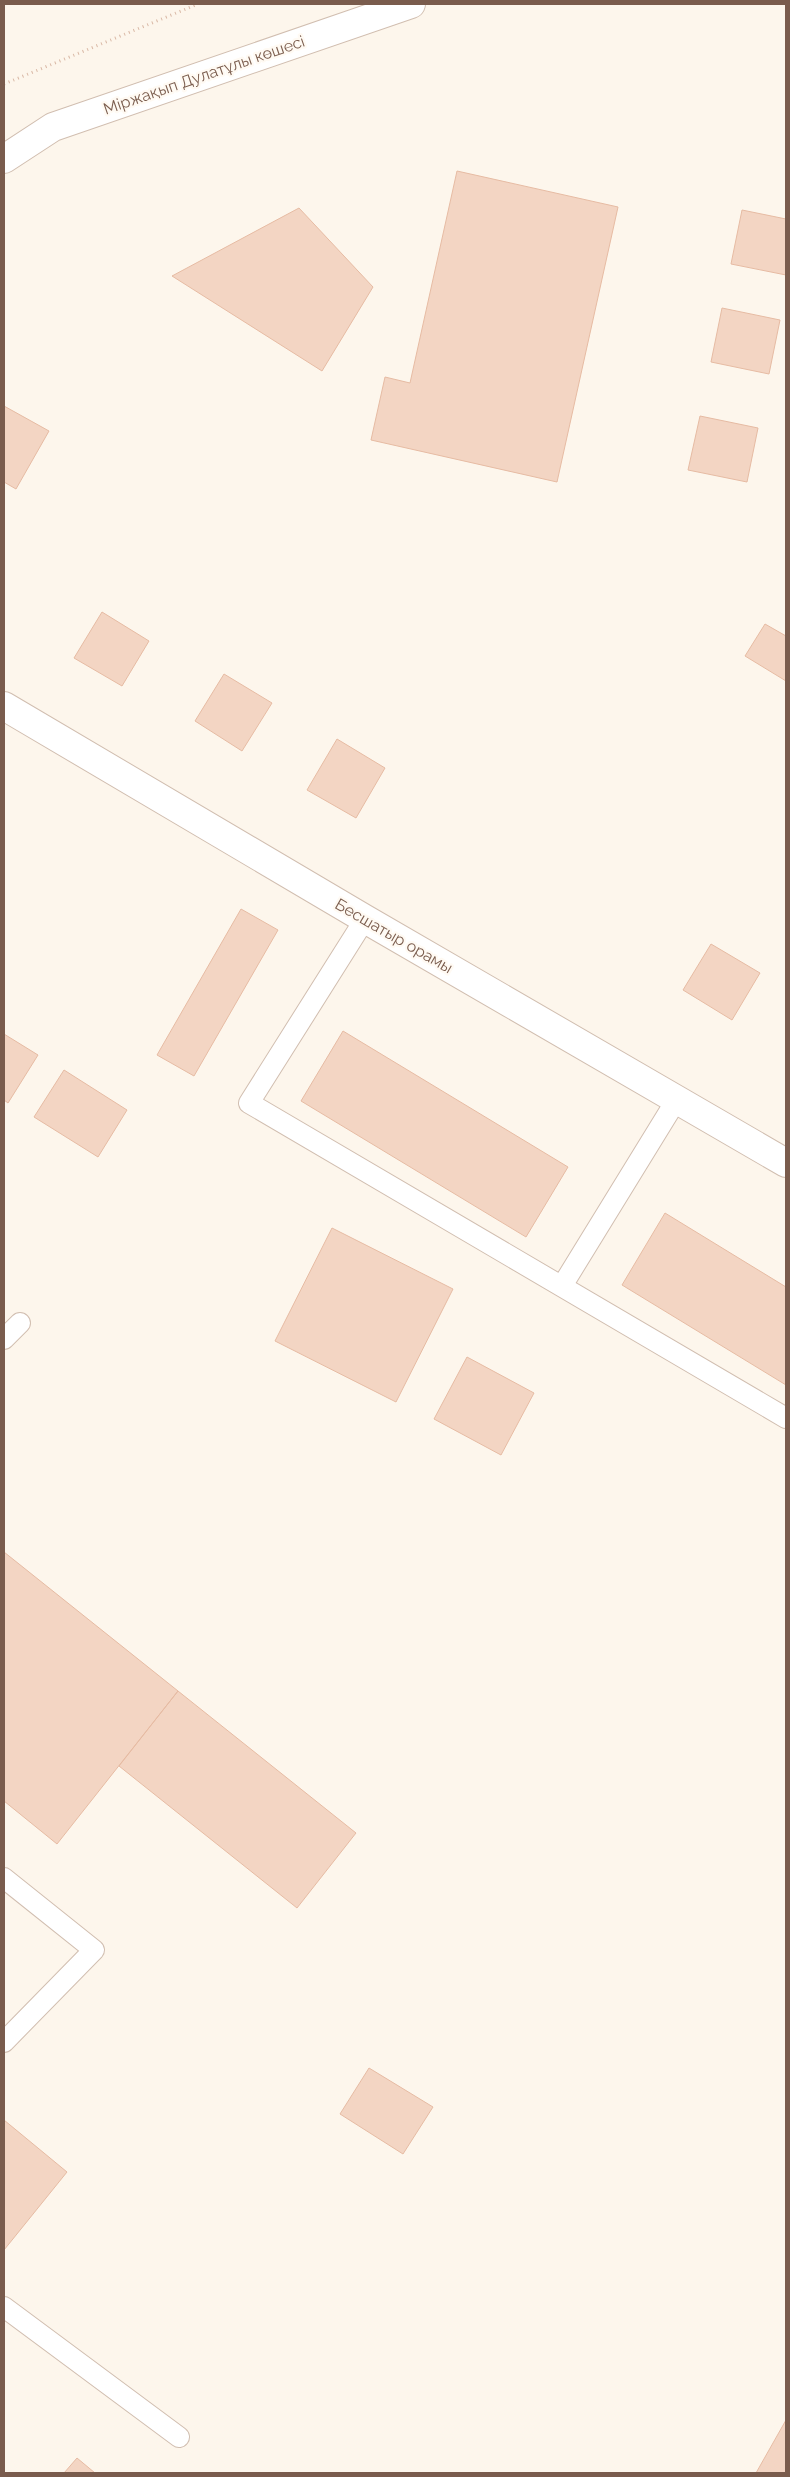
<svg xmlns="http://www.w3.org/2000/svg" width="790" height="2477" font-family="Raleway,sans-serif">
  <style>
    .building { fill: #f3d5c3; stroke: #e6bba3 }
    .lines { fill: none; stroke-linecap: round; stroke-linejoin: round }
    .lane-casing { stroke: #d1beb0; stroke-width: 22 }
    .street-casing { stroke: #d1beb0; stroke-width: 30 }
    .path { stroke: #d9b8a5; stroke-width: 3; stroke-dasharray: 1 4; stroke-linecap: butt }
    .lane { stroke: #fff; stroke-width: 20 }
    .street { stroke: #fff; stroke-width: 28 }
    .labels { text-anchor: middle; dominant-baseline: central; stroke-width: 4.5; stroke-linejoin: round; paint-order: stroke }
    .street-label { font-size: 16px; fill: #7a5c4d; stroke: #fffaf3 }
  </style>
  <rect width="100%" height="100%" fill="#fdf6ec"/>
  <path class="building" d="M457 171 618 207 557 482 371 440 385 377 410 383Z
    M299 208 373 287 322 371 172 276Z
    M742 210 786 219V275L731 264Z
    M722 308 780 320 769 374 711 362Z
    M4 406 49 431 16 489 4 482Z
    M700 416 758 428 747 482 688 470Z
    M102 612 149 641 122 686 74 658Z
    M765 624 786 636V681L745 656Z
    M224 674 272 703 242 751 195 721Z
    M337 739 385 768 356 818 307 790Z
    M241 909 278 930 194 1076 157 1055Z
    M711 944 760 973 732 1020 683 990Z
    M343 1031 568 1167 526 1237 301 1101Z
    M4 1034 38 1055 8 1103 4 1100Z
    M64 1070 127 1110 98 1157 34 1117Z
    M665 1213 786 1287V1385L622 1285Z
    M332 1228 453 1289 396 1402 275 1341Z
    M467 1357 534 1393 501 1455 434 1419Z
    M4 1552 178 1691 57 1844 4 1801Z
    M178 1691 356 1833 297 1908 119 1766Z
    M369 2068 433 2107 403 2154 340 2114Z
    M4 2120 67 2172 4 2250Z
    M786 2420V2473H756Z
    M77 2458 95 2473H64Z"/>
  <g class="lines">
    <defs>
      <path id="lane" d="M365 919 249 1103 786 1418
        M562 1286 677 1099
        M4 1339 20 1323
        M4 1878 94 1950 4 2042
        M4 2307 179 2437"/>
      <path id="street" d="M4 159 53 127 411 4
        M4 706 365 919 786 1163"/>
    </defs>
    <use href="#lane" class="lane-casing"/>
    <use href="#street" class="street-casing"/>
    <path class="path" d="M4 84 198 4"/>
    <use href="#lane" class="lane"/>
    <use href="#street" class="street"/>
  </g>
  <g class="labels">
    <g class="street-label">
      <text transform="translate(204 75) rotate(-19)">Міржақып Дулатұлы көшесі</text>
      <text transform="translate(394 936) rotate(30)">Бесшатыр орамы</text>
    </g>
  </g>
  <rect width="790" height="2477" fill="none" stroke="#7a5c4d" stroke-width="10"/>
</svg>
